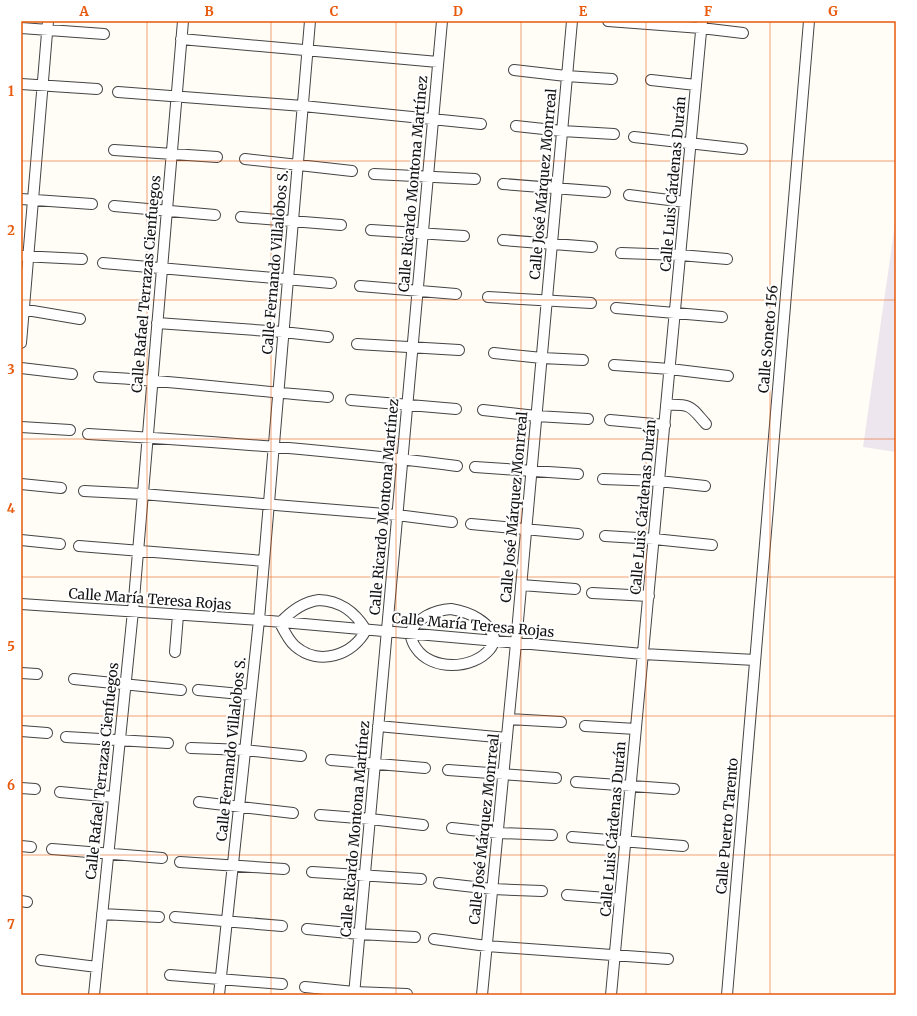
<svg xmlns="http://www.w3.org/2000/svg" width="917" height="1016" font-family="Merriweather,serif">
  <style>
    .industrial { fill: #eee6ef }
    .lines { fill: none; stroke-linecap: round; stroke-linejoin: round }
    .minor-casing { stroke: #444; stroke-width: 12 }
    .minor { stroke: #fff; stroke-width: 10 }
    .grid { fill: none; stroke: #e8590c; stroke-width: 1; stroke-opacity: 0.55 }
    .labels { text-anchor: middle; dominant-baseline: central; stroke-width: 4; stroke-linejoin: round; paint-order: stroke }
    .street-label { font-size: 14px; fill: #111; stroke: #fff }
    .neatline { fill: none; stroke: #e8590c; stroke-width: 1.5 }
    .grid-label { font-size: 13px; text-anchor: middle; font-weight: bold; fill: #e8590c }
  </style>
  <rect width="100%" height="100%" fill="#fffdf5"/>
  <path class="industrial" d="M896 217V452L863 447Z"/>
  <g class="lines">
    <defs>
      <path id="minor" d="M608 21 701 28 743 33
        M21 28 104 34
        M181 39 438 62
        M514 70 566 76 612 79
        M651 80 696 85
        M21 84 97 89
        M118 92 303 106 481 124
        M516 126 562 131 614 134
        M634 137 742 149
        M114 150 217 157
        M245 159 352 171
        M374 174 475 179
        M503 184 605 192
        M629 195 685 202
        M21 199 92 204
        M114 206 215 215
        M241 217 341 225
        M371 230 464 236
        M503 240 592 247
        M621 253 680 255 727 259
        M21 256 82 259
        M103 263 331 283
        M360 286 456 294
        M488 297 591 303
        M616 308 722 317
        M21 309 80 319
        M157 323 283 332 328 337
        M21 343 48 21
        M357 344 459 350
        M494 353 542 358 583 360
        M614 365 670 369 728 376
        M21 368 72 374
        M99 377C175 381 251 391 328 397
        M351 400 456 409
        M666 405C692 404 690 406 706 424
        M483 410 536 416 588 419
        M610 420 665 425
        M21 427 70 430
        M88 434C159 438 229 443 300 449 353 454 405 459 457 466
        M475 467 578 474
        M603 479 659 481 705 486
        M21 484 61 488
        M84 491 142 494 397 515 452 522
        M471 524 578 534
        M605 536 654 539 712 545
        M21 540 60 544
        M79 546 264 561
        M521 585 575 589
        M592 593 649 596
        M319 600C341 601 355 612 366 630 353 655 319 667 295 646 289 641 284 631 280 623 291 611 303 602 319 600Z
        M21 604 259 620 643 654 755 660
        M451 609C469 612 491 621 495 641 493 643 492 647 490 649 473 670 431 671 416 648 413 644 411 638 410 633 416 618 435 610 451 609Z
        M175 652 178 615
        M21 673 37 674
        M74 679 181 690
        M198 690 251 695
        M509 719 561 722
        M378 726 507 738
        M585 726 636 729
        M21 731 47 733
        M66 737 168 743
        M191 748 245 750 301 756
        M331 760 425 768
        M448 770 556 778
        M576 782 674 789
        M21 788 35 789
        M60 792 113 797
        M199 802 293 813
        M320 815 370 819 423 825
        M452 828 498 833 552 835
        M572 837 683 846
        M21 846 31 847
        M52 849 162 858
        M180 862 284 869
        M312 872 421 879
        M439 883 492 889 542 891
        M567 895 620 899
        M21 901 27 902
        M102 914 159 917
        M175 917 282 926
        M307 929 359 934 415 937
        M434 939 487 946 668 959
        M41 960 97 967
        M170 975 282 984
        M305 987 354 992 407 994
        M94 995 133 611 183 21
        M219 995 259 620 310 21
        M354 995 442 21
        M482 995 516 643 572 21
        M611 995 702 21
        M727 995 809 21"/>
    </defs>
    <use href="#minor" class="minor-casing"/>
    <use href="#minor" class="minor"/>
  </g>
  <path class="grid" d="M147 21V995M271 21V995M396 21V995M521 21V995M646 21V995M770 21V995M21 161H896M21 300H896M21 439H896M21 577H896M21 716H896M21 855H896"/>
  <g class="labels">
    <g class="street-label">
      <text transform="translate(413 184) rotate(-85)">Calle Ricardo Montona Martínez</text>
      <text transform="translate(543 184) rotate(-85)">Calle José Márquez Monrreal</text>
      <text transform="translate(673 184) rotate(-85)">Calle Luis Cárdenas Durán</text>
      <text transform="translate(275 262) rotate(-85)">Calle Fernando Villalobos S.</text>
      <text transform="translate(146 284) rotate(-85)">Calle Rafael Terrazas Cienfuegos</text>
      <text transform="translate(768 339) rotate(-85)">Calle Soneto 156</text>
      <text transform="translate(384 507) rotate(-85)">Calle Ricardo Montona Martínez</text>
      <text transform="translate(514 507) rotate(-85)">Calle José Márquez Monrreal</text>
      <text transform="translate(643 507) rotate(-85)">Calle Luis Cárdenas Durán</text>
      <text transform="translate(150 599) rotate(4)">Calle María Teresa Rojas</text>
      <text transform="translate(473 625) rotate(5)">Calle María Teresa Rojas</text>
      <text transform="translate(231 749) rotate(-84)">Calle Fernando Villalobos S.</text>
      <text transform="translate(102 771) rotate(-84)">Calle Rafael Terrazas Cienfuegos</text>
      <text transform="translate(727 826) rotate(-85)">Calle Puerto Tarento</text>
      <text transform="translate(355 829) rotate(-85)">Calle Ricardo Montona Martínez</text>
      <text transform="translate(484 829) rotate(-84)">Calle José Márquez Monrreal</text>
      <text transform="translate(613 829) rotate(-85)">Calle Luis Cárdenas Durán</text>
    </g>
  </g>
  <rect width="917" height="1016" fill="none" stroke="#ffffff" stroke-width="44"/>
  <rect x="22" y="22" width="873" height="972" class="neatline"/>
  <g class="grid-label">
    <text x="84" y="16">A</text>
    <text x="209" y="16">B</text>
    <text x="334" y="16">C</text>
    <text x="458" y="16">D</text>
    <text x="583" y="16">E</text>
    <text x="708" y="16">F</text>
    <text x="833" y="16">G</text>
    <text x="11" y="96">1</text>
    <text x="11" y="235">2</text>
    <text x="11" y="374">3</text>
    <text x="11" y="513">4</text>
    <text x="11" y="651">5</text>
    <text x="11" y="790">6</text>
    <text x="11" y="929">7</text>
  </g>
</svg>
